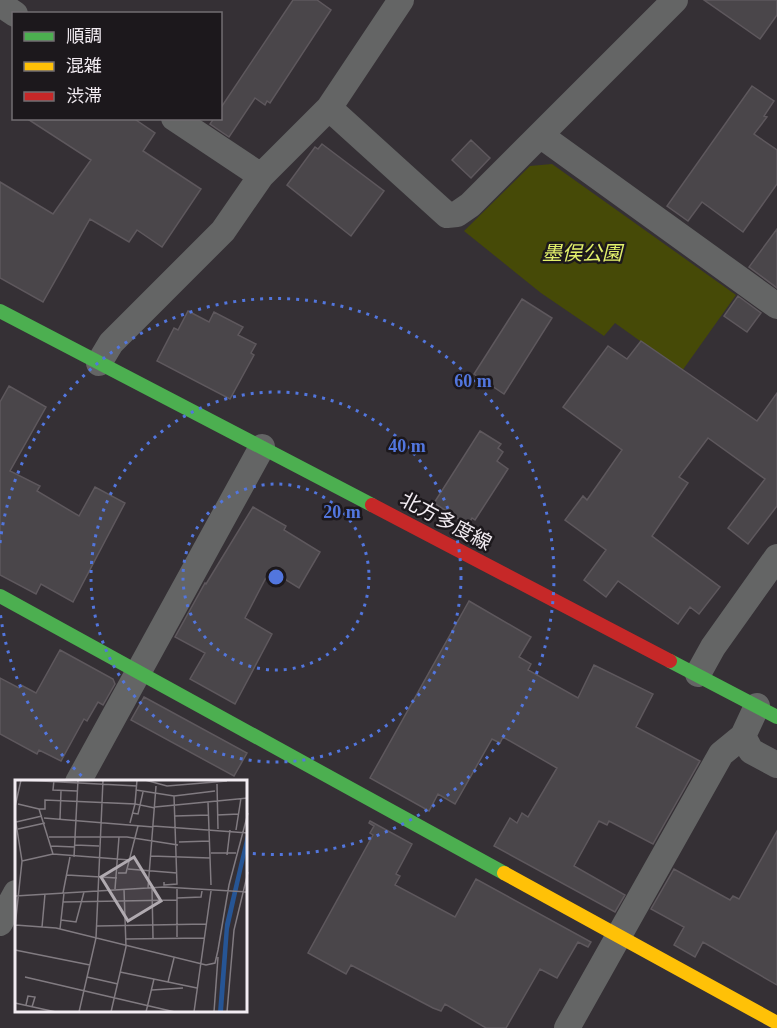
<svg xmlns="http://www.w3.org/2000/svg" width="777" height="1028" font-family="'Times New Roman','Noto Sans JP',serif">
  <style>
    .green { fill: #464a07 }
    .building { fill: #4a464a; stroke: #5e585d; stroke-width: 1.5 }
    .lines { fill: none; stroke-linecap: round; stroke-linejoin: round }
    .street { stroke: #646565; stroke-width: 26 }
    .fast { stroke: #4caf50; stroke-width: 14 }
    .slow { stroke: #ffc107; stroke-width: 14 }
    .jam { stroke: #c62828; stroke-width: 14 }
    .ring { fill: none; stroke: #5276de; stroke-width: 3; stroke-dasharray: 3 6 }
    .labels { text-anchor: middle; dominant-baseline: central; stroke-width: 5; stroke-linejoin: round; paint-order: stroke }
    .park-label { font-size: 20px; font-style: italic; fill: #e2f06b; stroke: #1c181c }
    .street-label { font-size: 20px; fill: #f2ecf2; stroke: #1c181c }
    .inset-road { fill: none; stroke: #817b81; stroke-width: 1.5 }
    .view { fill: #b0aab0; fill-opacity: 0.15; stroke: #b0aab0; stroke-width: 3 }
    .inset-edge { fill: none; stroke: #f2ecf2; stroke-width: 3 }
    .centre { fill: #5276de; stroke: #1c181c; stroke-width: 3 }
    .ring-label { font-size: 18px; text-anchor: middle; font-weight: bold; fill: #5276de; stroke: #1c181c; stroke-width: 5; stroke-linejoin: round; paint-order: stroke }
  </style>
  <rect width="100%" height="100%" fill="#353035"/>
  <path class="green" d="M552 164 736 295 682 371 615 323 604 336 541 293 464 231 530 166Z"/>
  <path class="building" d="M293 0H317L331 10 270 103 267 101 265 105 255 98 229 137 210 124 214 118H220V109Z
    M704 0H777V15L760 39Z
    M752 86 774 101 764 116 767 117 754 134 777 150V184L743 232 702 202 688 221 667 206Z
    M26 118H133L155 133 143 151 201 189 162 247 137 230 129 242 90 219 43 302 0 278V182L53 214 91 160Z
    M471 140 490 158 471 178 452 160Z
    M322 144 384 191 351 236 287 185 315 147 318 149Z
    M777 229V288L749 267Z
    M738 296 761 313 747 332 724 316Z
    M522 299 552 318 504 394 474 374Z
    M188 311 209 322 214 312 243 327 238 335 256 344 251 353 254 355 230 399 157 361 174 328 178 330Z
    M641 341 757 421 777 393V506L748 544 728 528 765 479 708 438 679 477 688 483 652 536 720 587 699 614 690 607 678 624 618 581 606 597 584 580 606 550 565 520 583 496 587 500 622 450 563 407 608 346 627 359Z
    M9 386 46 407 10 471 40 486 37 491 79 516 95 487 125 503 73 602 41 584 36 594 0 575V402Z
    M480 431 501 444 498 448 503 452 497 461 508 469 475 520 472 518 468 525 434 503Z
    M253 507 286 526 284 530 320 552 299 588 270 570 245 618 272 634 235 704 190 679 205 653 175 637 205 583 206 584Z
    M469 601 531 637 519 657 531 664 528 670 578 698 594 665 653 694 636 727 700 761 653 844 609 821 607 825 599 821 574 866 625 895 615 912 494 846 510 818 517 823 522 813 528 817 557 768 503 737 500 743 492 739 455 804 438 794 429 811 370 778Z
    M60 650 113 679 115 684 103 705 98 702 87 721 84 719 61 761 39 750 37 754 0 734V678L19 688 21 685 36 693Z
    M144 697 247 753 234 776 131 720Z
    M370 821 412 844 396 874 400 876 395 885 455 917 476 879 591 942 588 947 578 942 557 978 540 969 506 1028H486L445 1004 441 1011 433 1008 351 965 346 974 308 953 373 835 370 833 374 826 369 823Z
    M777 831V985L703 942 695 957 674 945 684 927 651 909 674 869 730 900 733 896 739 899Z"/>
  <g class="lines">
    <path class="street" d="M0 4 15 14
      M329 108 447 215 457 214 470 205 675 0
      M174 118 261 176
      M540 135 777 306
      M99 363 111 343 223 231 261 176 329 108 401 0
      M698 674 713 647 777 557
      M743 736 751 751 777 765
      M78 782 262 447
      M0 923 16 893
      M567 1028 721 754 743 736 757 706"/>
    <path class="fast" d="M0 311 372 505
      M0 596 504 873
      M670 661 777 717"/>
    <path class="slow" d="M504 873 777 1023"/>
    <path class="jam" d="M372 505 670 661"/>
  </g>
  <g class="ring">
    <circle cx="276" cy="577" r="93"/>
    <circle cx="276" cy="577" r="185"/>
    <path d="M88 782A278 278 0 0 1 0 611M0 543A278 278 0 1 1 247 853"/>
  </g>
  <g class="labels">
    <g class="park-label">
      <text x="582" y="253">墨俣公園</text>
    </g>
    <g class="street-label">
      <text transform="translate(446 521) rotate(28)">北方多度線</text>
    </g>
  </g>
  <g transform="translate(15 780)">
    <rect width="232" height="232" fill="#353035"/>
    <path d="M232 51V69L214 149 208 232H203L210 144Z" fill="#265595"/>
    <path class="inset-road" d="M7 0 122 6M39 0 38 10 62 11M122 0 120 24 140 28M130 0 152 6 212 1M202 4 203 49M121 10 159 16 200 11M193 22 196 105M3 24 24 29M0 27 6 0M140 27 233 18M117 33 123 34 128 12M202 35 224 34M160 36 194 35M0 37 7 81 0 147M29 38 138 47M45 39 46 11M1 42 27 36M138 46 233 53M3 49 30 43M221 50 226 18M34 57H112L163 65M164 62 195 61M60 65 84 66M36 66 60 67M196 73H221M38 74 24 29H30V20L120 24 115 43M212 75 215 50M136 76 195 78M59 77 63 0M7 81 38 74 115 80M113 89 162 93M103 93H111L123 46M52 95 102 98M149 102V105L162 104 159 16M133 108 141 6M137 108 138 158M100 109 104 57M48 113 55 77M0 116 149 107 233 112M162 118 186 117 187 111M48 122 162 120M46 140 61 142 69 112M0 145 41 148 191 185 200 183 203 170M82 146 191 144M27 147 30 114M45 149 49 113M162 157V109M111 159 189 158M0 170 75 185M203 170 214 105 233 33M105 192 182 208M10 197 160 232M72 197 103 204M153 202 159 178M137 210 168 208M0 223 41 232M11 225 13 216 20 217 17 227M64 232 81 158 88 0M96 232 111 167 109 109M131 232 139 199M179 232 196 111M199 232 203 177M212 232 219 150 233 92"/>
    <path class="view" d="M119 77 146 121 113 141 86 97Z"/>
    <rect width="232" height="232" class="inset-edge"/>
  </g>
  <circle cx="276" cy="577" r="9" class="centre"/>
  <g class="ring-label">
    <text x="473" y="387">60 m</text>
    <text x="407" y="452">40 m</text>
    <text x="342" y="518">20 m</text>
  </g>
  <rect x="12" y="12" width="210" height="108" fill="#1c181c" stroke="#726d72" stroke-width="1.5"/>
  <rect x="24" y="32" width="30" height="9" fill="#4caf50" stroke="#726d72" stroke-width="1.5"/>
  <text x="66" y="42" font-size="18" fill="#f2ecf2">順調</text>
  <rect x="24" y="62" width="30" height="9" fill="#ffc107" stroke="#726d72" stroke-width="1.5"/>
  <text x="66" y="72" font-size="18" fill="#f2ecf2">混雑</text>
  <rect x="24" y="92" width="30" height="9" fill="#c62828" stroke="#726d72" stroke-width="1.5"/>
  <text x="66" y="102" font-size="18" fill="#f2ecf2">渋滞</text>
</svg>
